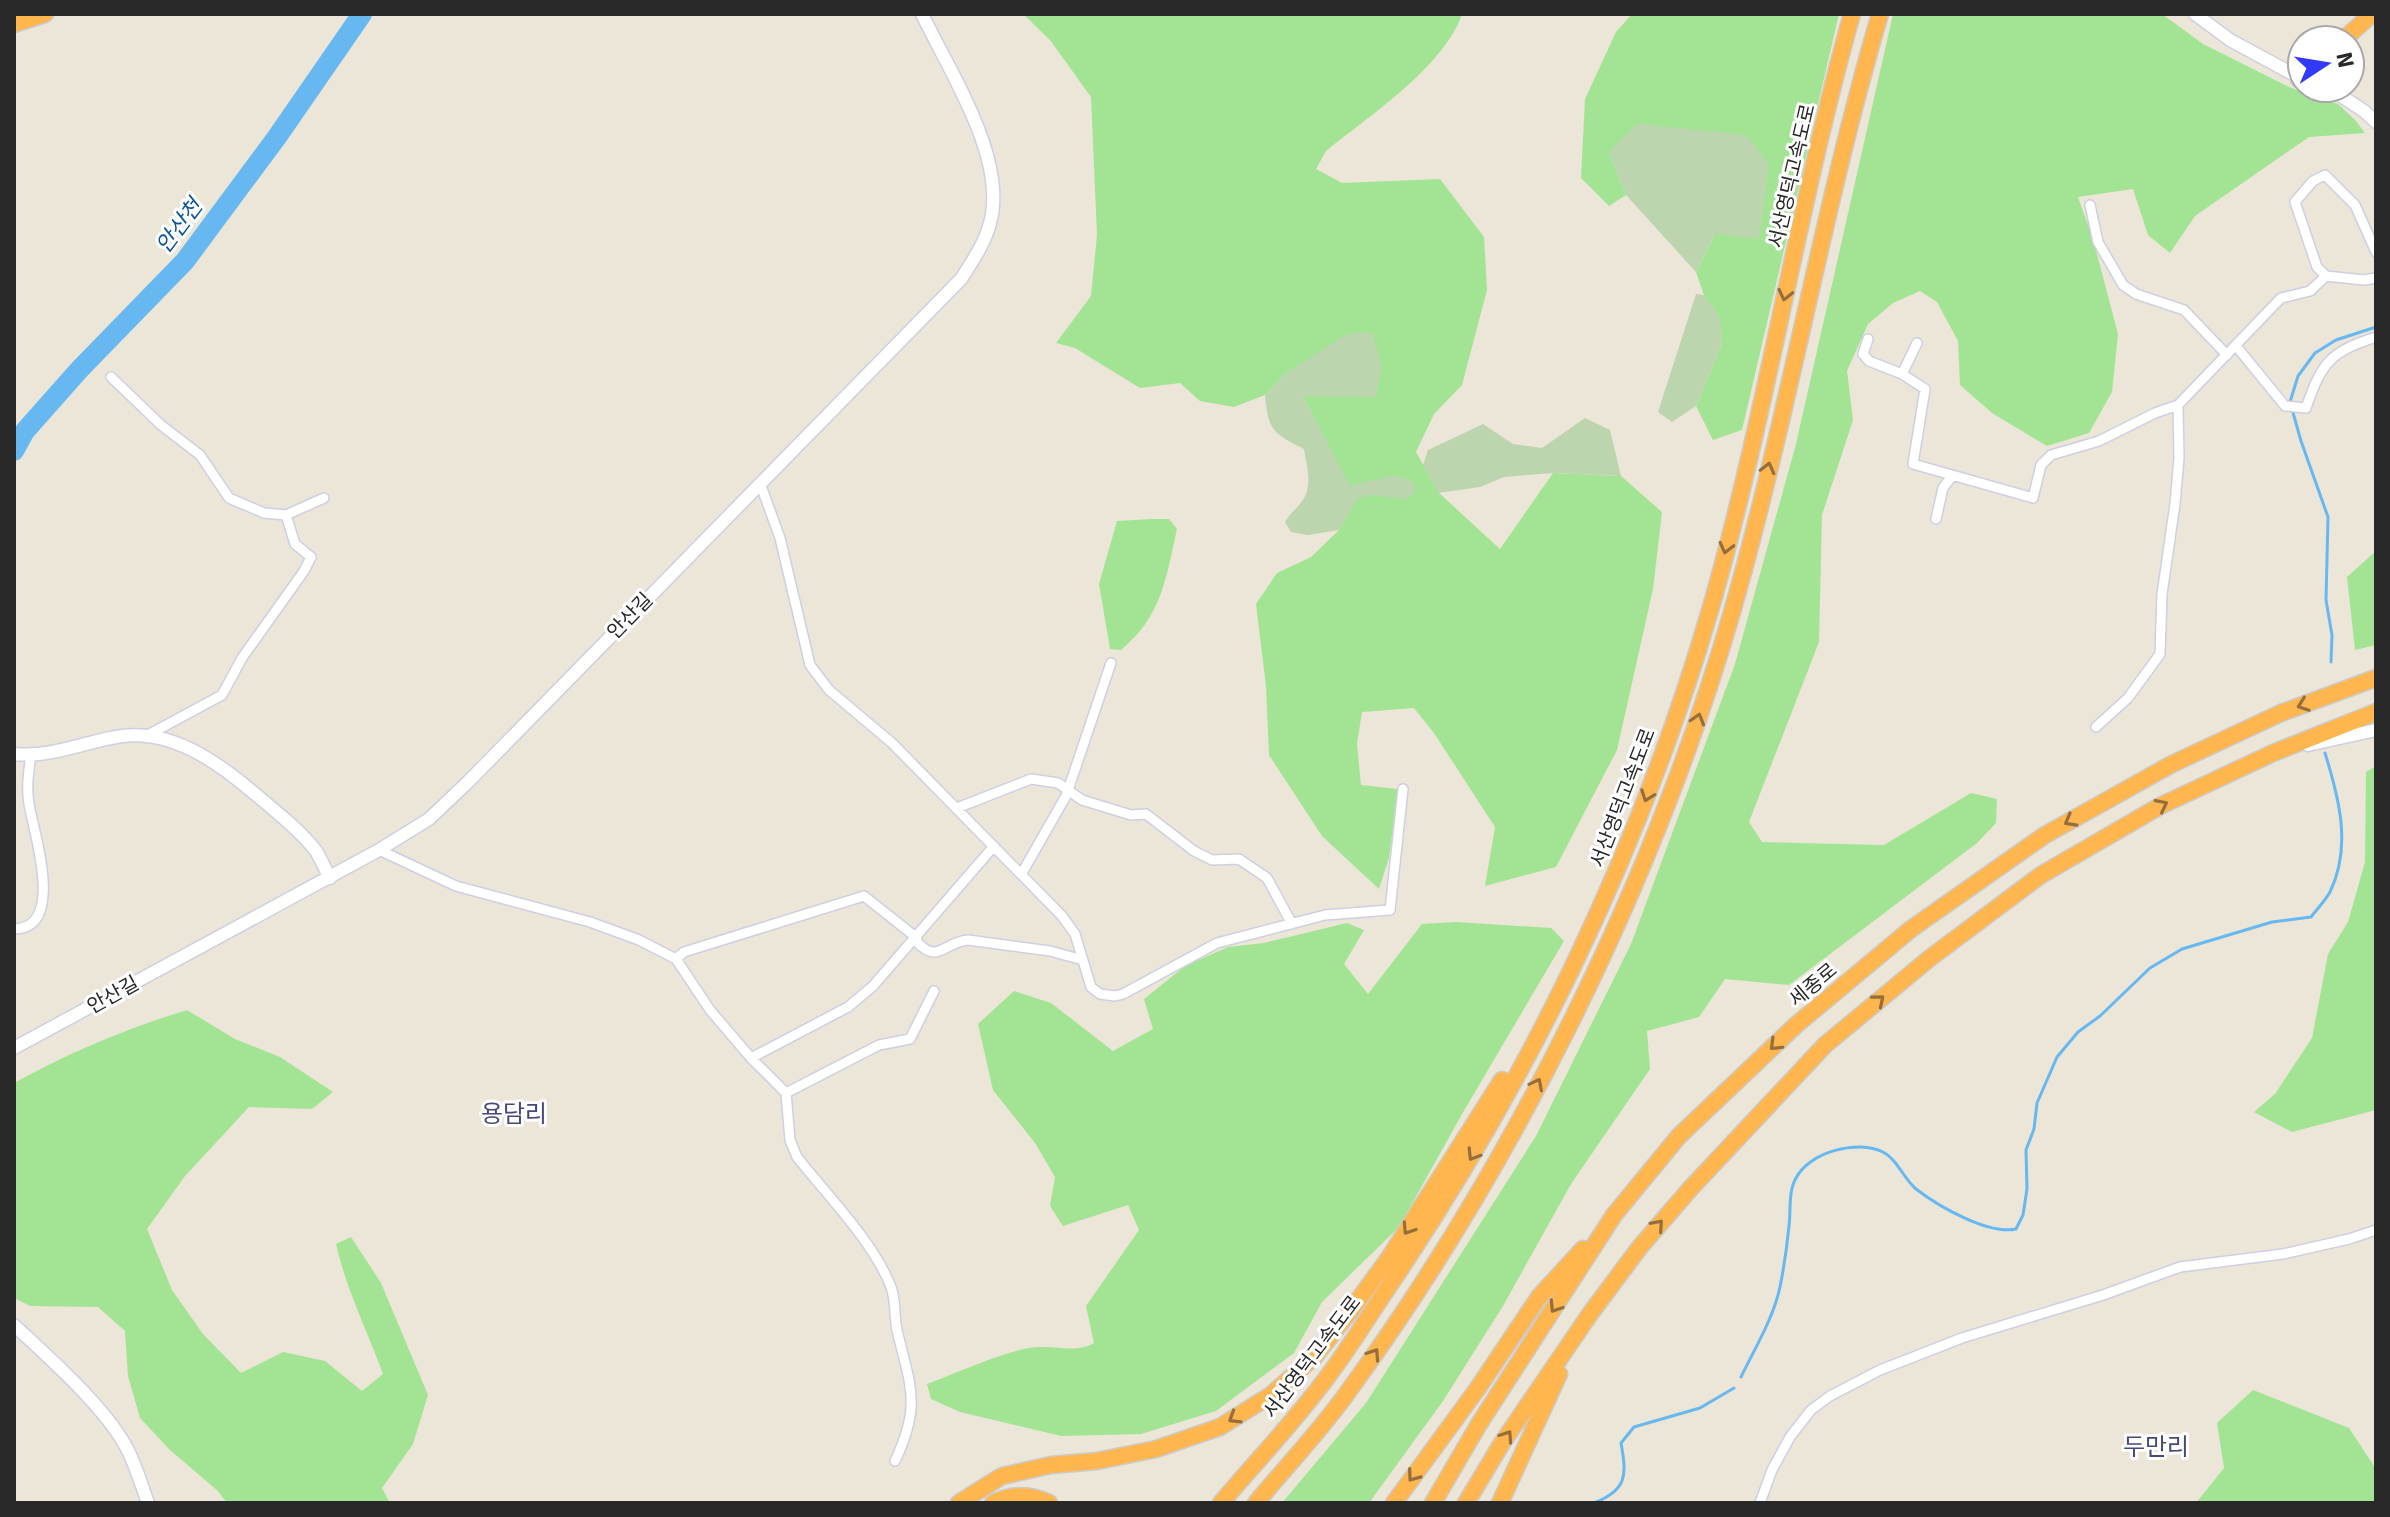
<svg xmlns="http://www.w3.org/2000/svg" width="2390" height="1517" font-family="Signika,'Noto Sans KR',sans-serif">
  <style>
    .green { fill: #a2e493 }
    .cemetery { fill: #bcd5af }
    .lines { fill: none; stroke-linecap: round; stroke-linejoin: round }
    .stream { stroke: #67b8f1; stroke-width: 3 }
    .river { stroke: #67b8f1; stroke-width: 20 }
    .street-casing { stroke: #cecfe2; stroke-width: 12 }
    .secondary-casing { stroke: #cecfe2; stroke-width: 15 }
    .highway-casing { stroke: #cbcbcb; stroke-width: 19 }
    .street { stroke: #fff; stroke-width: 9 }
    .secondary { stroke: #fff; stroke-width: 12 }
    .highway { stroke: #ffb64f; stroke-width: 16 }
    .oneway { stroke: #946f3c }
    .labels { text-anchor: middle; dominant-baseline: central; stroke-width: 6; stroke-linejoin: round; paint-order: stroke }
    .street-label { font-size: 20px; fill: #282828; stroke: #fff }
    .water-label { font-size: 22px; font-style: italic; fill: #09539a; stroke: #fff }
    .quarter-label { font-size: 24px; fill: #474979; stroke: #fff }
  </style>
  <rect width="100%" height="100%" fill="#ebe6d8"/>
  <path class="green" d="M1023 14H1462C1444 67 1369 116 1326 151L1316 169 1342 183 1440 179 1484 237 1487 290 1462 385 1434 414 1416 452 1439 493 1500 549 1553 473 1621 476 1662 512 1653 589 1617 750 1556 867 1485 886 1495 827 1434 733 1414 708 1362 712 1357 744 1361 785 1398 789 1389 858 1379 889 1322 836 1269 755 1266 686 1256 604 1277 573 1311 557 1339 530 1356 499 1303 396 1286 373 1265 395 1234 407 1200 401 1180 383 1140 388 1075 348 1056 343 1091 296 1097 235 1091 97 1050 40Z
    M1632 14H1839L1742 430 1713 440 1696 406 1722 344 1719 317 1704 295 1696 272 1715 234 1609 152 1626 195 1609 206 1581 178 1585 99 1616 32Z
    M1893 14H2162L2203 44 2289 87 2338 104 2356 121 2365 133 2309 137 2195 216 2170 253 2148 235 2133 189 2078 197 2093 239 2118 334 2112 392 2089 433 2047 446 1992 413 1960 385 1958 341 1937 302 1920 291 1893 303 1868 324 1847 371 1853 420 1822 515 1819 642 1749 822 1762 842 1884 845 1971 793 1997 799 1996 823 1977 843 1789 985 1725 979 1699 1017 1647 1031 1650 1069 1571 1184 1503 1306 1443 1401 1369 1503H1282L1366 1403 1536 1136 1631 944 1735 664 1796 444Z
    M1152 519H1169L1177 529C1166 578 1162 616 1121 650L1110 649 1099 584 1117 521Z
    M2376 551V645L2355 650 2347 577Z
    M2376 766V1110L2292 1132 2254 1112 2275 1094 2312 1038 2328 954 2348 922 2365 862 2366 772Z
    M1456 922 1551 928 1564 941 1462 1114 1399 1227 1322 1302 1294 1353 1216 1411 1141 1434 1061 1436 960 1412 931 1399 927 1384C955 1374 1013 1347 1040 1347 1059 1346 1077 1353 1094 1343L1086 1306 1139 1230 1128 1205 1063 1226 1050 1206 1055 1177 1035 1143 993 1090 978 1024 1014 991 1051 1003 1113 1051 1153 1029 1144 999 1185 966 1228 947 1264 943 1347 923 1364 930 1344 964 1368 994 1422 924Z
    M187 1010 235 1039 280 1057 333 1092 312 1109 249 1107 185 1176 147 1229 172 1290 203 1334 241 1373 283 1352 325 1361 362 1391 383 1374C367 1330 346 1289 336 1244L351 1237 381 1283 428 1395 413 1444 382 1488 390 1503H227L218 1491 170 1450 140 1418 128 1376 125 1331 98 1307 30 1306 14 1298V1083C68 1053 128 1028 187 1010Z
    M2253 1390 2349 1428 2376 1469V1503H2196L2224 1468 2217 1423Z"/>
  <path class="cemetery" d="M1637 124 1746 135 1769 164 1759 239 1715 234 1696 272 1626 195 1609 152Z
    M1696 294 1704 295 1720 317 1722 344 1696 406 1672 422 1658 412Z
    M1372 332 1382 366 1376 397 1303 396 1350 486 1392 476 1411 479 1416 491 1407 499 1371 495 1357 499 1339 530 1308 535 1291 532 1285 522C1290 513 1297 509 1302 501 1313 487 1307 466 1304 449 1273 434 1268 430 1265 395L1286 373 1347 334Z
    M1585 418 1610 430 1621 476 1553 473 1504 477 1480 487 1438 493 1423 465 1428 450 1483 424 1513 444 1542 448Z"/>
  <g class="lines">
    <path class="stream" d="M2331 662 2332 635 2326 600 2328 517 2301 441 2290 402 2298 376 2315 353 2336 340 2376 327
      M1741 1377C1755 1348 1773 1319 1780 1287 1784 1267 1787 1247 1789 1226 1791 1211 1788 1192 1796 1178 1809 1152 1858 1139 1883 1152 1897 1159 1904 1179 1916 1189 1938 1206 1988 1235 2016 1229L2023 1215 2027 1189 2026 1150 2034 1129 2037 1103 2057 1057 2078 1032 2100 1016 2150 968 2182 949 2272 922 2311 917C2317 909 2325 901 2330 892 2352 847 2339 798 2325 753
      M1594 1503C1627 1490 1627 1476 1621 1443L1634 1427 1700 1408 1734 1388"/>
    <path class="river" d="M14 451 25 431 79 370 185 261 277 137 362 14"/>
    <defs>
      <path id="street" d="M2090 205 2098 242 2123 285 2136 294 2184 310 2227 355
        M2326 276 2317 267 2295 202 2313 181 2325 175 2355 205 2376 252
        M1868 339 1863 354 1869 361 1902 374 1925 389 1913 464 2033 498 2041 465 2051 455 2099 441 2155 413 2178 405 2281 298 2310 291 2326 276 2364 280 2376 278
        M2236 346 2285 406 2306 408C2322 362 2330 352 2376 337
        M1902 374 1917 343
        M111 377 161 425 200 455 229 498 264 513 286 515 295 544 311 557 304 571 242 658 222 695 146 736
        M760 483 780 538 810 665 829 690 892 743 1062 916 1075 934 1091 987 1100 994 1115 996 1123 994 1217 943 1325 915 1390 910 1403 789
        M286 515 324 498
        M1936 519 1943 488 1952 476
        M2096 727 2128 698 2160 654 2162 594 2175 504 2179 458 2178 405
        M957 808 1031 779 1058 783 1082 800 1131 815 1146 814 1194 851 1212 860 1239 859 1267 878 1292 924
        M379 850 456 886 590 922 639 940 676 959 710 1010 751 1058 786 1093 790 1140 797 1157C827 1195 873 1241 891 1287 896 1300 894 1316 897 1330 910 1386 922 1404 895 1461
        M1022 873 1066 796 1111 663
        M14 929C66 929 34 834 29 804 26 787 29 770 31 754
        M915 940C938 966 943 942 968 940L1050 951 1083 960
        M676 959 684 952 864 896 917 938
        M751 1058 848 1007 873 986 994 846
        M786 1093 879 1045 910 1039 934 991
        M1760 1503 1772 1470 1790 1437 1811 1410 1830 1396 1880 1370 1962 1338 2103 1295 2180 1267 2283 1254 2349 1239 2376 1230"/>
      <path id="secondary" d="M2195 14 2230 40 2302 79
        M2329 88 2364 111 2376 122
        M2308 745 2376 730
        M14 754C52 758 86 741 122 736 179 729 227 770 267 804 284 818 302 833 316 851 321 859 325 869 330 878
        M14 1048 379 850 429 819 469 781 961 279C972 262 985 243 990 223 1008 159 949 71 922 14
        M14 1325C48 1357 102 1404 125 1445 135 1462 141 1484 148 1503"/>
      <path id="highway" d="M14 24 45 14
        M2343 40 2372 14
        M2299 79 2302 76
        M959 1503 1002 1476 1051 1465 1097 1461 1156 1449 1220 1427 1271 1395 1314 1357 1351 1310 1389 1258 1502 1080
        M993 1503C1012 1494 1031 1494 1049 1503
        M1221 1503C1254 1464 1291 1425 1322 1384 1344 1356 1363 1325 1383 1295 1526 1085 1640 852 1711 607 1767 412 1797 209 1852 14
        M1256 1503C1285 1468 1318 1433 1345 1396 1513 1166 1653 885 1732 612 1789 414 1822 211 1880 14
        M1394 1503 1478 1388 1539 1297 1583 1249
        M1433 1503 1479 1424 1614 1215 1679 1136 1796 1025 1911 929 2045 835 2172 764 2281 713 2376 678
        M1466 1503 1502 1443 1590 1314 1640 1247 1690 1189 1825 1045 1930 958 2041 875 2160 806 2273 753 2376 712
        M1500 1503 1559 1374"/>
    </defs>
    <use href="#street" class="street-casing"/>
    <use href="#secondary" class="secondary-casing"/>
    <use href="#highway" class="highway-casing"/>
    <use href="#street" class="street"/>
    <use href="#secondary" class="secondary"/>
    <use href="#highway" class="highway"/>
  </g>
  <defs><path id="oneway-chevron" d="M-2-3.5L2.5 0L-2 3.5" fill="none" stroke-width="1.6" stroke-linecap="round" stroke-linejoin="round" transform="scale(2)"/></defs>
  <g class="oneway">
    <use href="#oneway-chevron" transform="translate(1785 295) rotate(103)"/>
    <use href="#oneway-chevron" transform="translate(1768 468) rotate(-76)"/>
    <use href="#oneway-chevron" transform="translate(1726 548) rotate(104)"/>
    <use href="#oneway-chevron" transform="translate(2303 705) rotate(160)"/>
    <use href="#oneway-chevron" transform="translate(1698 719) rotate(-73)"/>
    <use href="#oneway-chevron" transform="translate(1647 796) rotate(110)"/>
    <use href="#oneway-chevron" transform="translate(2162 805) rotate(-27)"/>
    <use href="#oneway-chevron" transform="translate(2070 821) rotate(151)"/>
    <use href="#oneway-chevron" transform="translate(1879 1000) rotate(-40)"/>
    <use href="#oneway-chevron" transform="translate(1775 1045) rotate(136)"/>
    <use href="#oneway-chevron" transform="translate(1537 1084) rotate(-63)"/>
    <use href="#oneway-chevron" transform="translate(1473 1155) rotate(122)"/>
    <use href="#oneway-chevron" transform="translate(1658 1225) rotate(-49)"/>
    <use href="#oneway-chevron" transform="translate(1408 1229) rotate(123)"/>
    <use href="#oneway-chevron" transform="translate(1555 1307) rotate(123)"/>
    <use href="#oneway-chevron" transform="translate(1374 1354) rotate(-56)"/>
    <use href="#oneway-chevron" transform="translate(1234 1418) rotate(148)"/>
    <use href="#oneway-chevron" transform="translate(1507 1436) rotate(-56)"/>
    <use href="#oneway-chevron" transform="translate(1413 1476) rotate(126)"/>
  </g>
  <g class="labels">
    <g class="street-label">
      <text transform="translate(1792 176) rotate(-77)">서산영덕고속도로</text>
      <text transform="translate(630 616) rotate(-46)">안산길</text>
      <text transform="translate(1623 798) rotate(-69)">서산영덕고속도로</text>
      <text transform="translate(1813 985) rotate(-40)">세종로</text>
      <text transform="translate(113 995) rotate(-29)">안산길</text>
      <text transform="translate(1312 1357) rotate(-53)">서산영덕고속도로</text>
    </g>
    <g class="water-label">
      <text transform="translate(179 226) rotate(-53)">안산천</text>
    </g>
    <g class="quarter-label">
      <text x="514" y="1114">용담리</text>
      <text x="2156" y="1447">두만리</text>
    </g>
  </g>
  <rect width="2390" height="1517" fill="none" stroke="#282828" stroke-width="32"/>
  <g transform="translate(2326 64) rotate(78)"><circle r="38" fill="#ffffff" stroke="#a9a9a9" stroke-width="2"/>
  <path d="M0-6L14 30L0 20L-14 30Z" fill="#323afe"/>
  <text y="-12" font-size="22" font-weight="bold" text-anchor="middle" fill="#282828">N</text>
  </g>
</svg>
